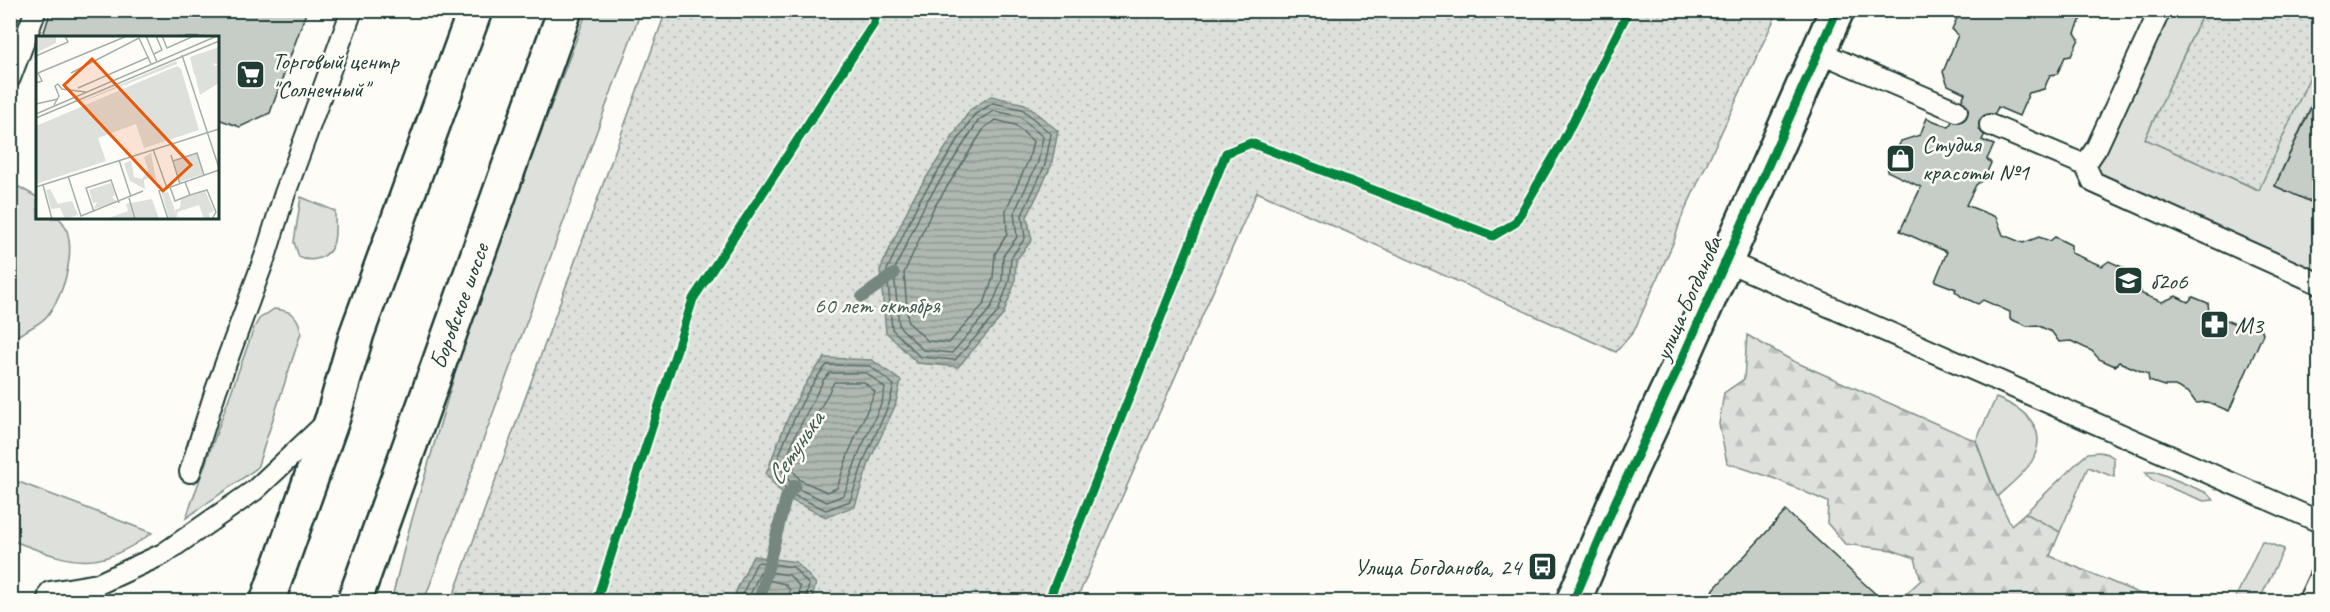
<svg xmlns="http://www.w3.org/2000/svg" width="2330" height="612" font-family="Caveat,sans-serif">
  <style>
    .grass { fill: #dde0db; stroke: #7e8e88; stroke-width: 1.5 }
    .forest { fill: url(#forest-firs); stroke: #7e8e88; stroke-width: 1.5 }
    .park { fill: url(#park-dots); stroke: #7e8e88; stroke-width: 1.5 }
    .water { fill: url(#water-rules); stroke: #75877f; stroke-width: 1.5 }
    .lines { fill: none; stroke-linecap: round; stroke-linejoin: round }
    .shore { stroke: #586e66; stroke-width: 1.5 }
    .stream { stroke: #75877f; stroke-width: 12 }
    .building { fill: #c6cdc7; stroke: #1f3d34; stroke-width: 1.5 }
    .lane-casing { stroke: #1f3d34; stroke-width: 24 }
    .secondary-casing { stroke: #1f3d34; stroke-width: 38 }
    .primary-casing { stroke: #1f3d34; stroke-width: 38 }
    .lane { stroke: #fdfcf7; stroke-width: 20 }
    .secondary { stroke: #fdfcf7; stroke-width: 33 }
    .primary { stroke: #fdfcf7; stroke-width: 33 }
    .cycleway-casing { stroke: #fdfcf7; stroke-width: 13 }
    .cycleway { stroke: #00873e; stroke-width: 9 }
    .labels { text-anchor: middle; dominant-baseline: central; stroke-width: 5; stroke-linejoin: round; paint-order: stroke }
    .poi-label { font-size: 24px; fill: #1f3d34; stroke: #fdfcf7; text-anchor: start }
    .street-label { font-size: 24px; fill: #1f3d34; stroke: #fdfcf7 }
    .park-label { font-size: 24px; fill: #455e55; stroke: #fdfcf7 }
    .water-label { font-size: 26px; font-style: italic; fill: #435c53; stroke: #fdfcf7 }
    .inset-road { fill: none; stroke: #a4b0a9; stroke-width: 1.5 }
    .view { fill: #e8590c; fill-opacity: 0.15; stroke: #e8590c; stroke-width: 3 }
    .inset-edge { fill: none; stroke: #1f3d34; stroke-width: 3 }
  </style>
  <defs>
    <pattern id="forest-firs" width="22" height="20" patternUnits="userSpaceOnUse" patternTransform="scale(1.5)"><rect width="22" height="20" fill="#dde0db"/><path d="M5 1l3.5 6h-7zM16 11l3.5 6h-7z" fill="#bdc1bd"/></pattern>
    <pattern id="park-dots" width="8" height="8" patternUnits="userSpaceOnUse" patternTransform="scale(1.5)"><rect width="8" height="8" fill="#dde0db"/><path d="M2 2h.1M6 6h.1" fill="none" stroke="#bdc1bd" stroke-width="1.8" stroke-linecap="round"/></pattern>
    <pattern id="water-rules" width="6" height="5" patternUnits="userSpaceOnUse" patternTransform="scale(1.5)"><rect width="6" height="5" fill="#aeb8b1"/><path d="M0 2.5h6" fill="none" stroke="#8d9791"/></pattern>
  </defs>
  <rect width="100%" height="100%" fill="#fdfcf7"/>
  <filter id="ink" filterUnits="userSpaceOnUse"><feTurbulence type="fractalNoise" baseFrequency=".0167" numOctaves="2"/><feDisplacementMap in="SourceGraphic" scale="12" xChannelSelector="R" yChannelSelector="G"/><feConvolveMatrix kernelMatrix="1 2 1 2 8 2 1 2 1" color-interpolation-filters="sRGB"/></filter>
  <g filter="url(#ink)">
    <path class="grass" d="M587 11H641L424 601 391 602 408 533 473 312Z
      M2160 11H2204L2145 139 2258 190 2319 56V88L2275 185 2319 206V284L2093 182 2097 147Z
      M10 182 37 197 38 218H59C81 238 65 297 46 317 41 323 18 336 11 338Z
      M301 197 335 211C335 220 336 231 334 241 331 257 313 264 299 257L294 242Z
      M274 309C291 310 299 316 301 333L257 468 186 518 254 328 259 319Z
      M1996 398C2023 408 2049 427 2033 459 2026 473 2008 486 1997 497L1976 441Z
      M2099 452 2108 454 2114 458V477L2088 467 2060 532 2025 513 2077 463 2088 453Z
      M2145 472H2157L2207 493 2214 500 2204 501 2178 491 2152 480Z
      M11 479 152 533C94 574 72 563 11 540Z
      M2262 541 2284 549 2259 601H2234Z"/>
    <path class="forest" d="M1747 335 1793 361 1976 441 1993 488 2011 525 2025 513 2060 532 2050 556 2157 601H2057L2039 594 2035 601H1898L1921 580 1915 558 1892 550 1845 544 1827 523 1828 502 1773 478 1727 463 1719 424 1724 393 1744 379Z"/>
    <path class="park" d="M666 11H1778L1681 219 1674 241 1634 331 1616 352 1257 192 1076 601 451 602Z
      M2204 11H2319V56L2259 190 2145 139Z"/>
    <path class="water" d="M991 96 1025 104 1058 131 1051 166 1027 217 1032 240 1016 260 1015 282 1003 315 958 367 917 363 886 332 880 270 913 198 970 110Z
      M825 358 872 360 901 381 895 406 870 460 855 506 826 517 786 498 766 474C781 435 796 389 825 358Z
      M753 556 796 562 816 584 811 601H733L737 589Z"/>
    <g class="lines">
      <path class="shore" d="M993 103 1022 109 1051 134 1045 165 1022 215 1025 238 1011 258 1009 281 998 312 955 360 920 357 892 329 887 270 919 201 974 115Z
        M994 111 1019 116 1043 137 1038 162 1014 213 1017 237 1003 256 1002 280 991 308 952 353 923 350 899 326 894 271 925 204 979 120Z
        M996 120 1015 125 1033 141 1029 159 1006 210 1007 234 995 254 993 278 984 304 949 343 928 341 908 322 904 273 933 209 985 127Z
        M827 365 870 366 894 385 889 404 865 458 850 501 826 510 789 493 773 472C784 441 805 388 827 365Z
        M830 373H867L885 388 882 402 858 455 844 495 827 502 794 487 782 471 795 436 824 379Z
        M834 382H864L875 392 849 452 837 488 827 492 800 480 792 469 804 440Z
        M739 602 756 564 759 562 793 567 809 585 805 602
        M747 602 760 572 763 571 789 575 800 587 798 602
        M756 602 768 580 785 584 790 590 789 602"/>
      <path class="stream" d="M862 297 894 274
        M759 602 786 498 795 485"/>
    </g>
    <path class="building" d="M51 10H307L270 113 240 127 218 119V38H42Z
      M1961 10H2078L2082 16 2075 33 2079 39 2071 56 2065 57 2057 74 2050 75 2044 89 2029 93 2019 116 1998 107 1982 140 1994 145 1987 159 1991 163 1984 179 1976 185 1966 205 1996 217 2003 235 2023 243 2039 237 2050 241 2055 237 2071 245V253L2102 266 2109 261 2124 268V274L2136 280 2142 294 2162 302 2176 296 2188 302 2193 297 2208 303 2209 313 2240 326 2248 321 2261 327 2263 334 2229 411 2208 402 2196 403 2189 393 2175 386H2164L2149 381 2148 374 2119 362 2115 366 2099 359 2092 351 2071 341 2059 342 2052 332 2037 325 2027 326 2010 319V312L1983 300 1978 304 1962 297 1955 291 1956 289 1935 281 1947 252 1900 231 1921 187 1887 171 1901 141 1920 135 1927 118 1949 127 1957 111 1965 93 1948 85 1943 72 1958 35 1952 29Z
      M2320 88V206L2275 186Z
      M1786 511 1881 599 1879 602H1702Z"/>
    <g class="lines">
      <defs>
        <path id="lane" d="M1819 52 1957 111
          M10 78 36 10
          M1990 125 2085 165 2093 182 2320 284
          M2085 165 2097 147 2160 10
          M1726 261 2320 522
          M190 472 216 390 266 254 284 196 352 10
          M47 602 50 592 98 584 163 554 255 490 326 423
          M2308 602 2320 576"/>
        <path id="secondary" d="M1573 602 1615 503 1684 355 1837 10"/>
        <path id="primary" d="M267 602 333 417 357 333 475 10
          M354 602 565 10"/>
      </defs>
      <use href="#lane" class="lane-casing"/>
      <use href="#secondary" class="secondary-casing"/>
      <use href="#primary" class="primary-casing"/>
      <use href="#lane" class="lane"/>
      <use href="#secondary" class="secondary"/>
      <use href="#primary" class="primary"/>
      <defs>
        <path id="cycleway" d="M596 602 693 299 873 25 878 10
          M1048 602 1226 153 1251 143 1493 236 1515 223 1563 141 1629 10
          M1573 602 1615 503 1684 355 1837 10"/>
      </defs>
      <use href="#cycleway" class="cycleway-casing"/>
      <use href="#cycleway" class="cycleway"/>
    </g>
  </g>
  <defs>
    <symbol id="supermarket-square" viewBox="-11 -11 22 22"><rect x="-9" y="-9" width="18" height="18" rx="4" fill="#1f3d34" stroke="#fdfcf7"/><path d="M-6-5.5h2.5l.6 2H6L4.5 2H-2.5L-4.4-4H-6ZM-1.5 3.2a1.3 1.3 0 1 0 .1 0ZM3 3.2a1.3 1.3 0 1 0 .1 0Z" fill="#fff"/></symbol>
    <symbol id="shop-square" viewBox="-11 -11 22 22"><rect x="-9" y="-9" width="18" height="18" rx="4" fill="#1f3d34" stroke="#fdfcf7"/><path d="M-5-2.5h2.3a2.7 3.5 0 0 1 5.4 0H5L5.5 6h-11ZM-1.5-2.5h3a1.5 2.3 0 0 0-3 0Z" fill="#fff"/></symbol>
    <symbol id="school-square" viewBox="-11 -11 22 22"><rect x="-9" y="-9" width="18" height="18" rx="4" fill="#1f3d34" stroke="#fdfcf7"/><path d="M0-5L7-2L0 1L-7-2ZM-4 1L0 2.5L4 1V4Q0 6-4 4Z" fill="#fff"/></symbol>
    <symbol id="pharmacy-square" viewBox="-11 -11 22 22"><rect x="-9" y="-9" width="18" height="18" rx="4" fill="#1f3d34" stroke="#fdfcf7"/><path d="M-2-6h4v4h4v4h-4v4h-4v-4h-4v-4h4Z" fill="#fff"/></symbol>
    <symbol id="bus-square" viewBox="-11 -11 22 22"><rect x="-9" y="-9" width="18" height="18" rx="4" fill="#1f3d34" stroke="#fdfcf7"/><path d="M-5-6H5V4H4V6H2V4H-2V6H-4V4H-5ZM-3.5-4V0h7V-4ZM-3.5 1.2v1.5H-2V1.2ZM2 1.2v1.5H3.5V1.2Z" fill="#fff"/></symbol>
  </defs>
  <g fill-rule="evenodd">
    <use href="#supermarket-square" x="234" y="58" width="33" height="33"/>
    <use href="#shop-square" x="1884" y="142" width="33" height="33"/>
    <use href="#school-square" x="2112" y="264" width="33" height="33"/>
    <use href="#pharmacy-square" x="2198" y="308" width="33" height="33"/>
    <use href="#bus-square" x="1526" y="550" width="33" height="33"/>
  </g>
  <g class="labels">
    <g class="poi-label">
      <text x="272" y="61">Торговый центр<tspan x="272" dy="28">"Солнечный"</tspan></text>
      <text x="1922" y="144">Студия<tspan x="1922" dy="28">красоты №1</tspan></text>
      <text x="2150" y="281">б2о6</text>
      <text x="2235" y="325">М3</text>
      <text x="1521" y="567" text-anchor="end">Улица Богданова, 24</text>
    </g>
    <g class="street-label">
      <text transform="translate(1688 298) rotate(-66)">улица Богданова</text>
      <text transform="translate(459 306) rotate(-70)">Боровское шоссе</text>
    </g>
    <g class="park-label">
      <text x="877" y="305">60 лет октября</text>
    </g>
    <g class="water-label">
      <text transform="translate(795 448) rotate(-56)">Сетунька</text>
    </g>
  </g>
  <g transform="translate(36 36)">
    <rect width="183" height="183" fill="#fdfcf7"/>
    <path d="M183 11V28L170 27 158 38 154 21ZM140 25 141 28 41 68 62 58ZM161 117 168 138 143 146 137 125ZM75 147 79 159 76 161 81 166 58 173 61 166 57 167 53 154ZM14 153 22 168 36 165 42 179 29 183 24 172 15 173 10 154ZM169 155 178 175 173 177 174 183H168L163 169 141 176 142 183 139 174 144 172 145 163Z" fill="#dde0db"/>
    <path d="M0 0H20V7L0 17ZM173 23 179 30 183 28V47L164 59 158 35ZM115 117 121 149 115 141 108 144 109 153 94 145 88 128 95 124 98 141 106 143 112 134 108 121ZM132 156 140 177 141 183H133L126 157ZM116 163 123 183H70L92 175 90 168Z" fill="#dde0db"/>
    <path d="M141 30 145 33 163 94 108 112 100 88 62 102 70 125 0 148V90Z" fill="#dde0db"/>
    <path class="inset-road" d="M110 0 121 26M126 0 131 12 158 0M118 18 126 14 120 0M146 19 183 132M0 20 32 6 29 0M35 37 103 2 115 28M0 47 6 45 2 37 91 0M42 52 113 21M0 68 22 63M18 69 23 60 19 50 22 48 26 53 50 56M0 78 181 0M0 82 183 5M117 113 131 152M135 119 144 148M83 124 95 161M137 125 161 117 168 139M32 140 45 180 107 155M7 149 16 183M0 151 183 93M134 151 139 165 154 159 149 146M154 159 171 154 180 176 176 183M93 162 99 183M58 176 50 152 75 144 83 167M132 183 123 155 183 134"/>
    <path class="view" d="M56 23 155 129 127 155 28 49Z"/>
    <rect width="183" height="183" class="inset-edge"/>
  </g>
  <rect width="2330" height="612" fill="none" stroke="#fdfcf7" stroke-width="36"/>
  <rect x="18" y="18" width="2294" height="576" fill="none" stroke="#1f3d34" stroke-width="2" filter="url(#ink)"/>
</svg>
